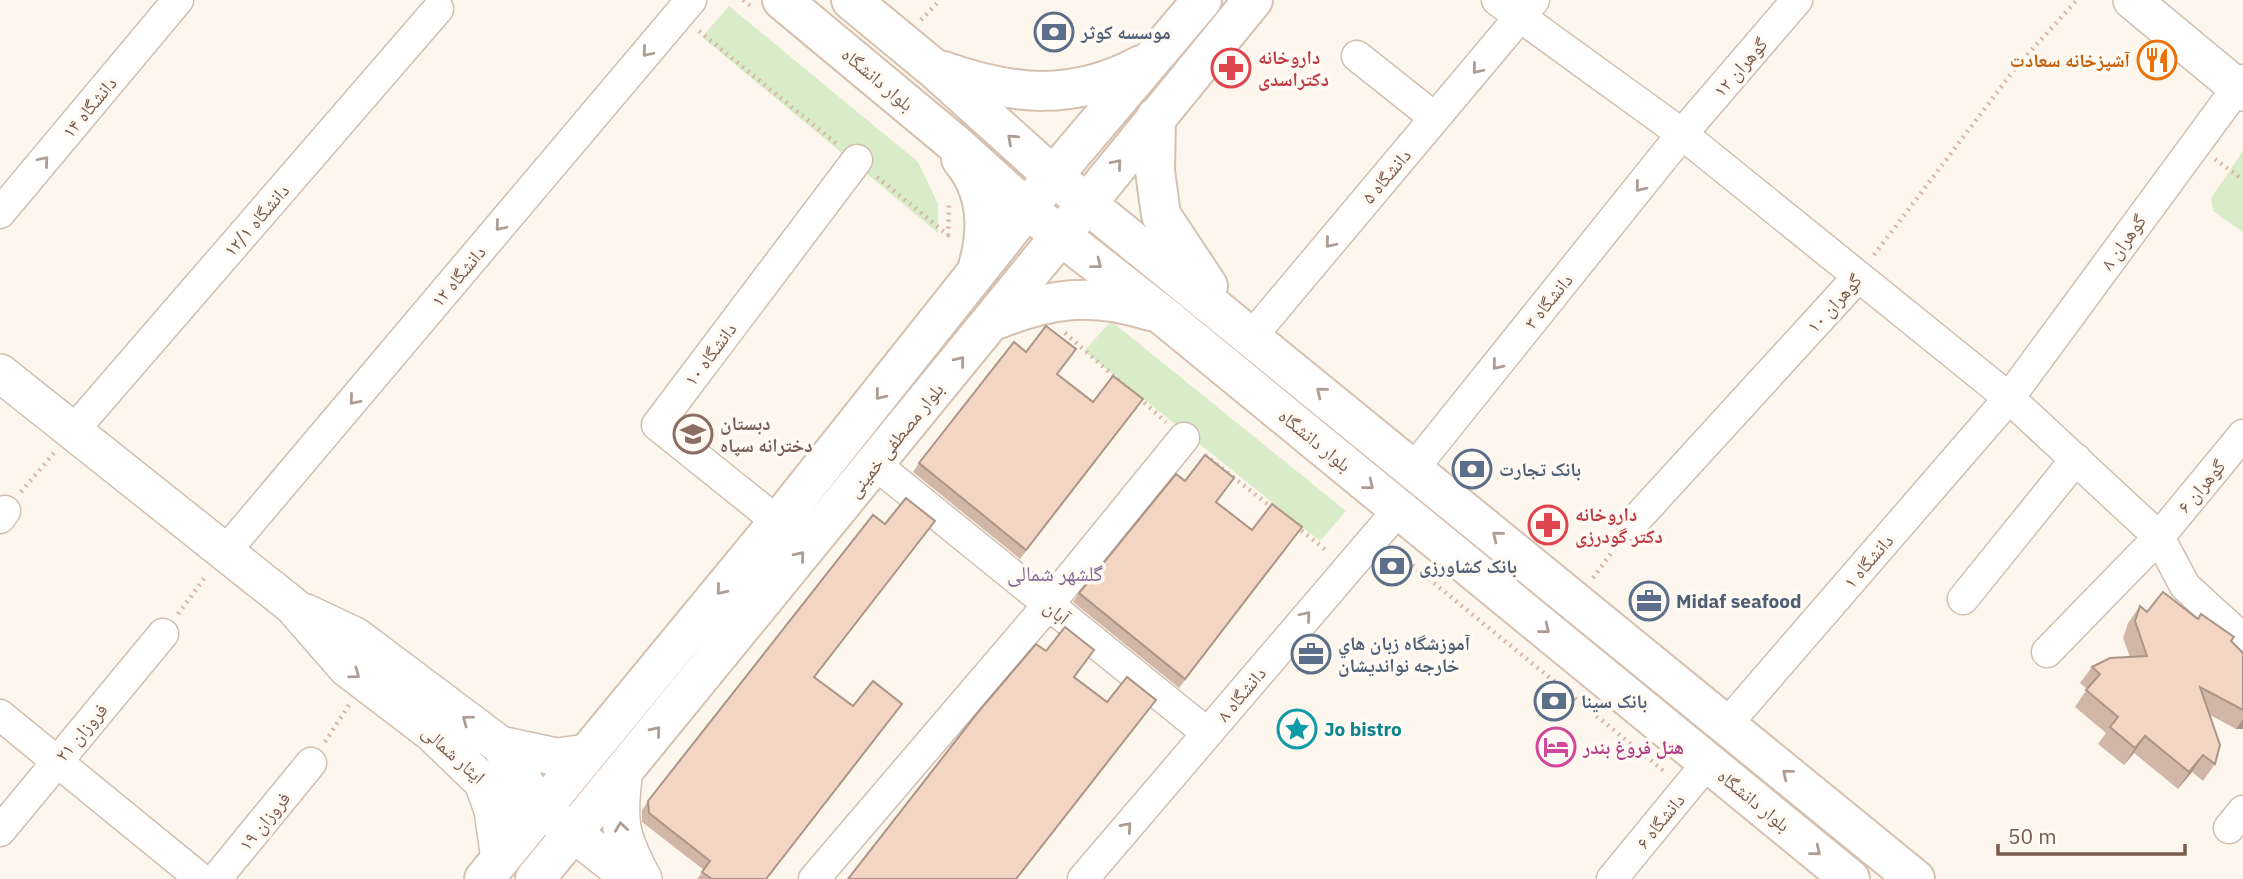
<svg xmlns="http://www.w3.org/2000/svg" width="2243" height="879" font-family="'IBM Plex Sans','Noto Naskh Arabic',sans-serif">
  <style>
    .green { fill: #d8ecc9 }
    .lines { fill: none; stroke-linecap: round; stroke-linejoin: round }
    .minor-casing { stroke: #d1beb0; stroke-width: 33 }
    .tertiary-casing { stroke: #d1beb0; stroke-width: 40 }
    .secondary-casing { stroke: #d6c0b0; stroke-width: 42 }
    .path { stroke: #d9b8a5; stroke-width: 4.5; stroke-dasharray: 2 5; stroke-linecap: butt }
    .minor { stroke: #fff; stroke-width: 30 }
    .tertiary { stroke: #fff; stroke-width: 37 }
    .secondary { stroke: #fff; stroke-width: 38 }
    .wall { fill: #d1b7a8 }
    .shaded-wall { fill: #aa9588 }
    .building { fill: #f3d5c3; stroke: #aa9588; stroke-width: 2 }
    .oneway { stroke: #af9d94 }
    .labels { text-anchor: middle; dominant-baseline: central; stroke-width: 7; stroke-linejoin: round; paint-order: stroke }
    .service-label { font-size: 19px; font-weight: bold; fill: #4e5e75; stroke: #fffaf3; text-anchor: start }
    .health-label { font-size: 19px; font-weight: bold; fill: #be3a42; stroke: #fffaf3; text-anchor: start }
    .food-label { font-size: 19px; font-weight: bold; fill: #c56008; stroke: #fffaf3; text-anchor: end }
    .street-label { font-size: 19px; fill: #7a5c4d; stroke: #fffaf3 }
    .education-label { font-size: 19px; font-weight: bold; fill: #785e54; stroke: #fffaf3; text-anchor: start }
    .culture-label { font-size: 19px; font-weight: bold; fill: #0d838f; stroke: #fffaf3; text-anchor: start }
    .hotel-label { font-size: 19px; font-weight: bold; fill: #b23c85; stroke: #fffaf3; text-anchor: start }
    .neighbourhood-label { font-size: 21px; fill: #846695; stroke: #fffaf3 }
  </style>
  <rect width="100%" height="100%" fill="#fdf6ec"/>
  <path class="green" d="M729 6 918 162 938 204V233L702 37Z
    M2243 151V232L2213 211 2211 198Z
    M1111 321 1346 511 1320 541 1084 351Z"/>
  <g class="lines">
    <defs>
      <path id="minor" d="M1497 0 1682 134 2009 398 2159 537 2185 586 2243 639
        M1357 56 1435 118
        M0 213 178 0
        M1252 336 1534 0
        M73 431 438 9
        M875 464 1207 733
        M1414 468 1682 134 1797 0
        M0 518 5 511
        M778 522 657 425 857 160
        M1632 524 1857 278
        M225 552 691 0
        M1963 599 2076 459
        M2047 652 2159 537 2243 435
        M0 715 201 879
        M1727 724 2009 398 2243 80
        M2229 828 2243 811
        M0 831 163 634
        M216 879 311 763
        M814 879 1048 605 1184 438
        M1083 879 1399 509
        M1612 879 1708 762"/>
      <path id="tertiary" d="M2132 0 2243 92
        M0 373 293 606 347 668 431 732 483 782 541 808
        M306 613 355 636 500 745 541 808 632 879
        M500 745 557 757 587 753
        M624 770C617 820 619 835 643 879
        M483 782 493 810 500 860"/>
      <path id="secondary" d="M782 0 954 143 1027 209 1167 319 1850 879
        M851 0 932 67 1053 176 1915 879
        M943 71C1014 96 1074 101 1141 65
        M1156 117 1155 171 1161 215 1208 286
        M961 159C988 191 989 231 977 270
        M993 321C1050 298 1090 292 1150 311
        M484 879 778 522 1053 176 1202 0
        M535 879 1253 0"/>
    </defs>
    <use href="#minor" class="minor-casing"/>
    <use href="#tertiary" class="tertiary-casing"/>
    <use href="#secondary" class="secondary-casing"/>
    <path class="path" d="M743 0 752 7
      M921 20 940 0
      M699 31 838 145
      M2215 159 2243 180
      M877 177 948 235 949 205
      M1874 255 2017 66 2077 0
      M1065 333 1124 385
      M1139 398 1166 422
      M1205 455 1275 510
      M21 492 54 453
      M1296 526 1327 551
      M1396 552 1665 772
      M1593 578 1617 545
      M178 614 206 576
      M325 742 349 705"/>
    <use href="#minor" class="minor"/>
    <use href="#tertiary" class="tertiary"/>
    <use href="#secondary" class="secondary"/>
  </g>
  <path class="wall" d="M1076 349 1057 374 1093 402 1137 408 1020 559 913 472 919 463 1026 352Z
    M1216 502 1252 530 1302 527 1179 688 1073 602 1079 593Z
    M935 521 814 678 853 706 896 712 766 879H697L704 870 642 822V810L648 801 885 524Z
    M2140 606 2147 612 2198 619 2231 641 2243 653V729H2236L2210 715 2215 764 2203 781 2192 772 2178 789 2134 753 2124 765 2098 744 2106 733 2075 707 2087 689 2080 683 2092 667 2130 657 2123 638 2128 623Z"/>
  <path class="shaded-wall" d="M2243 719V729H2236Z
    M2145 736 2134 753 2124 765 2135 748Z
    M2203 755 2192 772 2178 789 2189 772Z"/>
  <path class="building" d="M1046 326 1076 349 1057 374 1093 402 1113 376 1143 399 1026 550 919 463 1014 342 1026 352Z
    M1205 455 1234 478 1216 502 1252 530 1272 504 1302 527 1185 679 1079 593 1176 474 1185 481Z
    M906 498 935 521 814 677 853 706 873 681 902 704 766 879H712L702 872 710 861 649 813 648 801 873 515 885 524Z
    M2163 592 2198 619 2201 614 2234 637 2231 641 2243 653V710L2200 687 2220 745 2215 764 2203 755 2189 772 2145 736 2135 748 2110 727 2118 717 2086 690 2100 674 2092 667 2110 658 2147 656 2135 621 2140 606 2147 612Z
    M1065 627 1094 650 1074 677 1107 702 1127 677 1156 700 1016 879H848L979 711 1036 644 1046 651Z"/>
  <defs><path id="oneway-chevron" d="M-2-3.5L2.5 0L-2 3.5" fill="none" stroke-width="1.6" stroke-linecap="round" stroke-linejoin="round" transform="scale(1.75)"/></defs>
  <g class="oneway">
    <use href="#oneway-chevron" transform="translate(647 52) rotate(130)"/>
    <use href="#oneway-chevron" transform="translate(1477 69) rotate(130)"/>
    <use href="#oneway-chevron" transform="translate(1012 139) rotate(-138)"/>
    <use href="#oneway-chevron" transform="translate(44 161) rotate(-50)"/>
    <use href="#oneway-chevron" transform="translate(1117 164) rotate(-50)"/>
    <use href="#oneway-chevron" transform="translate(1640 187) rotate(129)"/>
    <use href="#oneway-chevron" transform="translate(500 226) rotate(130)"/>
    <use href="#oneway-chevron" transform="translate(1330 243) rotate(130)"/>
    <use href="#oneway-chevron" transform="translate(1097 264) rotate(38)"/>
    <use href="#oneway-chevron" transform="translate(960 361) rotate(-51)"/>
    <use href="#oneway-chevron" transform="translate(1497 365) rotate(129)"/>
    <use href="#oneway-chevron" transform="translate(1321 392) rotate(-141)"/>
    <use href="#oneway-chevron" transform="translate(880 395) rotate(129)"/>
    <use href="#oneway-chevron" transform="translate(354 400) rotate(130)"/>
    <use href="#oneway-chevron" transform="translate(1369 485) rotate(39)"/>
    <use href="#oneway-chevron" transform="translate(1497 536) rotate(-141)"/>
    <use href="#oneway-chevron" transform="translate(800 556) rotate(-51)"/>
    <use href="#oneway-chevron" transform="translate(721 590) rotate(130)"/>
    <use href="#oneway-chevron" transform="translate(1306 616) rotate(-50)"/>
    <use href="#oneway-chevron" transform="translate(1545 629) rotate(39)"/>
    <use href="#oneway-chevron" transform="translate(355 674) rotate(37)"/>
    <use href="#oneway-chevron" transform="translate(467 720) rotate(-143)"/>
    <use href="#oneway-chevron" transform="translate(656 731) rotate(-51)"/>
    <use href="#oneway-chevron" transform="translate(1787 774) rotate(-141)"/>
    <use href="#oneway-chevron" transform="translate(621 827) rotate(-98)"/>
    <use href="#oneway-chevron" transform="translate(1127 827) rotate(-49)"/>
    <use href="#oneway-chevron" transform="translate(1816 851) rotate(39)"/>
  </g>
  <defs>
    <symbol id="bank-ring" viewBox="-11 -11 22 22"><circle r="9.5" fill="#fffaf3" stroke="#5c6f8a" stroke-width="1.5"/><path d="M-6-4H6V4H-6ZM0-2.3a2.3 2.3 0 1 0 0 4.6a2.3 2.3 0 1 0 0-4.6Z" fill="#5c6f8a"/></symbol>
    <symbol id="restaurant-ring" viewBox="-11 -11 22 22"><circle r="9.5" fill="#fffaf3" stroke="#e8710a" stroke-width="1.5"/><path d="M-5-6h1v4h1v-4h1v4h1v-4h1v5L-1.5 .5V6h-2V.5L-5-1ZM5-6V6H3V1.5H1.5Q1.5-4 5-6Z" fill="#e8710a"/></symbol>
    <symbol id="pharmacy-ring" viewBox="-11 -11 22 22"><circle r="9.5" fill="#fffaf3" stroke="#e0444e" stroke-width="1.5"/><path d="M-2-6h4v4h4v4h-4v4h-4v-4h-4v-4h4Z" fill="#e0444e"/></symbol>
    <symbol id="school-ring" viewBox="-11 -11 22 22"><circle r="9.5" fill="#fffaf3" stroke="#8d6e63" stroke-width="1.5"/><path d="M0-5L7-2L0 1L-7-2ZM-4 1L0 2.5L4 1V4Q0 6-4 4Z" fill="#8d6e63"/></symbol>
    <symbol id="office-ring" viewBox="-11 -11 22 22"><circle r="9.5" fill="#fffaf3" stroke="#5c6f8a" stroke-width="1.5"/><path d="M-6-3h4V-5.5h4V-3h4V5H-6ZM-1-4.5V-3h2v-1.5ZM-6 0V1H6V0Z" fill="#5c6f8a"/></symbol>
    <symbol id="sight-ring" viewBox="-11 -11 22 22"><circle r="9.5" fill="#fffaf3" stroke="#0f9aa8" stroke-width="1.5"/><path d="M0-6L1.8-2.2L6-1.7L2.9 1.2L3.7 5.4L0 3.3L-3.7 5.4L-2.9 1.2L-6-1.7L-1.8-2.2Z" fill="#0f9aa8"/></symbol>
    <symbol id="hotel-ring" viewBox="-11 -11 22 22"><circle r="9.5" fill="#fffaf3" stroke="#d1479c" stroke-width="1.5"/><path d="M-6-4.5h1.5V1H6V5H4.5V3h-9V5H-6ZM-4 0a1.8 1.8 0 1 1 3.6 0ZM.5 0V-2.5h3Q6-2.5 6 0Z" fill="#d1479c"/></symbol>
  </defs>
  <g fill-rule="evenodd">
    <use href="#bank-ring" x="1032" y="10" width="44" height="44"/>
    <use href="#restaurant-ring" x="2135" y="38" width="44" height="44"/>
    <use href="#pharmacy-ring" x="1209" y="46" width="44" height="44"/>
    <use href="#school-ring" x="671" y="412" width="44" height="44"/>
    <use href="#bank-ring" x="1450" y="447" width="44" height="44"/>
    <use href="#pharmacy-ring" x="1526" y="503" width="44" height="44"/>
    <use href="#bank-ring" x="1370" y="544" width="44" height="44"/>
    <use href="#office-ring" x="1627" y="579" width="44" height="44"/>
    <use href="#office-ring" x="1289" y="632" width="44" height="44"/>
    <use href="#bank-ring" x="1532" y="679" width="44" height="44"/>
    <use href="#sight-ring" x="1275" y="707" width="44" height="44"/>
    <use href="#hotel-ring" x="1534" y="725" width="44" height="44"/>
  </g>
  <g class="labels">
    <g class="service-label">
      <text x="1081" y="32">موسسه کوثر</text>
      <text x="1499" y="469">بانک تجارت</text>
      <text x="1419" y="566">بانک کشاورزی</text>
      <text x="1676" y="601">Midaf seafood</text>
      <text x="1338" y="643">آموزشگاه زبان هاي<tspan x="1338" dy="22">خارجه نوانديشان</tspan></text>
      <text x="1581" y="701">بانک سینا</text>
    </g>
    <g class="health-label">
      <text x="1258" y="57">داروخانه<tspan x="1258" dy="22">دکتراسدی</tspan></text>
      <text x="1575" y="514">داروخانه<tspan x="1575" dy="22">دکتر گودرزی</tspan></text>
    </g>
    <g class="food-label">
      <text x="2130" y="60">آشپزخانه سعادت</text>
    </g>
    <g class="street-label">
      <text transform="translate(1740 67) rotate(-49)">گوهران ۱۲</text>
      <text transform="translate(878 79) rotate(40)">بلوار دانشگاه</text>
      <text transform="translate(89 107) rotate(-50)">دانشگاه ۱۴</text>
      <text transform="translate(1386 176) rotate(-50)">دانشگاه ۵</text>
      <text transform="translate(256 220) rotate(-49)">دانشگاه ۱۲/۱</text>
      <text transform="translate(2123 242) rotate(-54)">گوهران ۸</text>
      <text transform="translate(458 276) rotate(-50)">دانشگاه ۱۲</text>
      <text transform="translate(1548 301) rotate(-51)">دانشگاه ۳</text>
      <text transform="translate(1834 303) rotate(-48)">گوهران ۱۰</text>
      <text transform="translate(710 354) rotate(-53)">دانشگاه ۱۰</text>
      <text transform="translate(895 440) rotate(-51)">بلوار مصطفی خمینی</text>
      <text transform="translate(1315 440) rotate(39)">بلوار دانشگاه</text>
      <text transform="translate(2201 486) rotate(-50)">گوهران ۶</text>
      <text transform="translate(1868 561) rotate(-49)">دانشگاه ۱</text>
      <text transform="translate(1057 612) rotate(39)">آبان</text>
      <text transform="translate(1241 694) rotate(-50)">دانشگاه ۸</text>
      <text transform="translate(81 732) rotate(-50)">فروزان ۲۱</text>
      <text transform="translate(454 754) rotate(42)">ایثار شمالی</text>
      <text transform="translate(1754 800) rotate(39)">بلوار دانشگاه</text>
      <text transform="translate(264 821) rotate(-51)">فروزان ۱۹</text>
      <text transform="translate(1660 821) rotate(-51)">دانشگاه ۶</text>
    </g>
    <g class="education-label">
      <text x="720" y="423">دبستان<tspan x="720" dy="22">دخترانه سپاه</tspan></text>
    </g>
    <g class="culture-label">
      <text x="1324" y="729">Jo bistro</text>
    </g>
    <g class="hotel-label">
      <text x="1583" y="747">هتل فروغ بندر</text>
    </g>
    <g class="neighbourhood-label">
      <text x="1055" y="573">گلشهر شمالی</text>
    </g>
  </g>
  <path d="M1998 844v10h187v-10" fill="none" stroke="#7a5c4d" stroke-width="3.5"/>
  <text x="2008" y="844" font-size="21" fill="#7a5c4d" stroke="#fffaf3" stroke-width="5" paint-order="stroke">50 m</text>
</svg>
